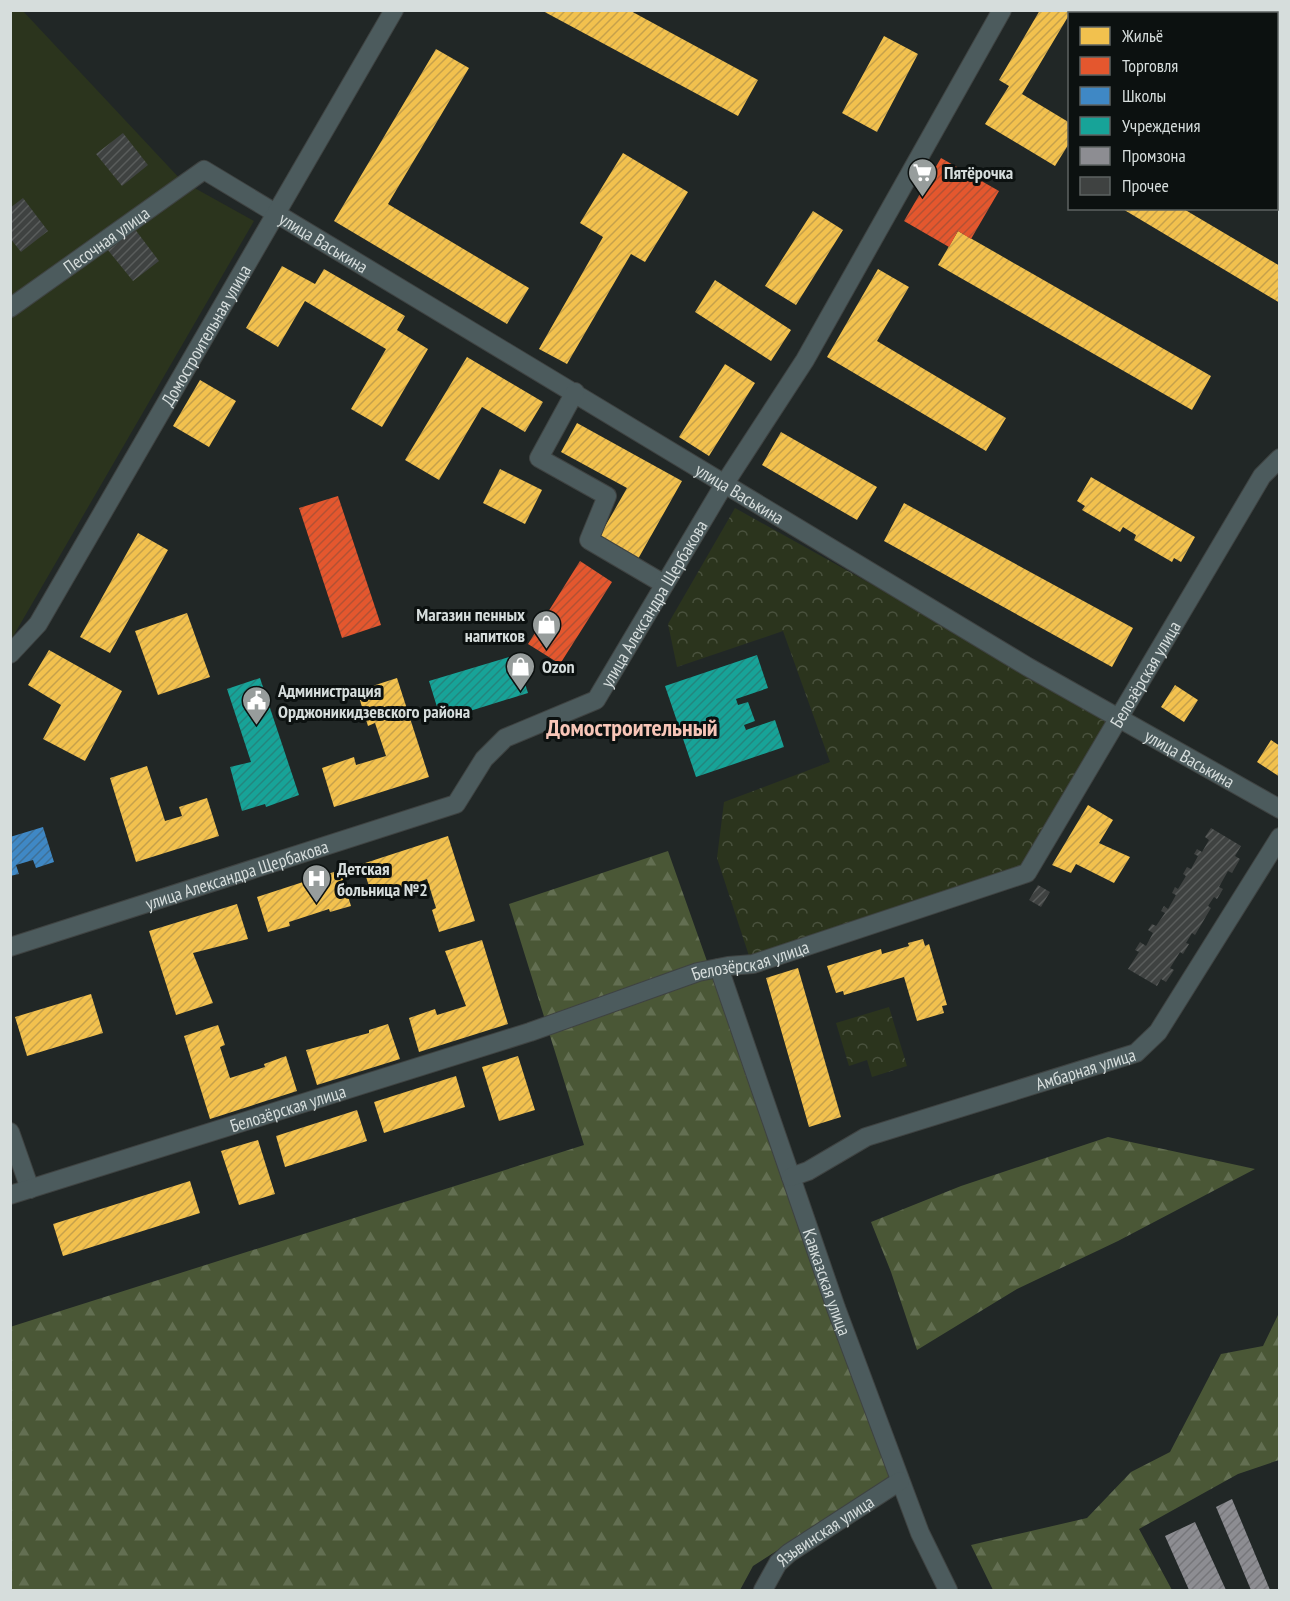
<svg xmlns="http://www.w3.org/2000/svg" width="1290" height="1601" font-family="'PT Sans Narrow',sans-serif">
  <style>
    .forest { fill: url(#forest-firs) }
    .park { fill: url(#park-crowns) }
    .garden { fill: #2b341d }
    .homes { fill: url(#homes-hatch) }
    .shops { fill: url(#shops-hatch) }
    .schools { fill: url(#schools-hatch) }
    .public { fill: url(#public-hatch) }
    .industry { fill: url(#industry-hatch) }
    .building { fill: url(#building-hatch) }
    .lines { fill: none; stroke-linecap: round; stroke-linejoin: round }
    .minor-casing { stroke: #3f4342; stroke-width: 20 }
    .minor { stroke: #4c5b5d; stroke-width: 18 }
    .labels { text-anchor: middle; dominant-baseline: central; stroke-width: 6; stroke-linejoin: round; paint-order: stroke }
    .poi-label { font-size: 18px; font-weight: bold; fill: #d6dddc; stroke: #0c1110; text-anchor: start }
    .street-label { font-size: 18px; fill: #d6dddc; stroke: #0c1110 }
    .district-label { font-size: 24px; font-weight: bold; fill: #f8c6b8; stroke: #0c1110 }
  </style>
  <defs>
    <pattern id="forest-firs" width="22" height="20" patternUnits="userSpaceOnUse" patternTransform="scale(1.5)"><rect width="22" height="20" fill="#4a5736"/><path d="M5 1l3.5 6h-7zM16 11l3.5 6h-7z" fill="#636f52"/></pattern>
    <pattern id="park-crowns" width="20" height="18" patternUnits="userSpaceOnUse" patternTransform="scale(1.5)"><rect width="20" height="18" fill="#2b341d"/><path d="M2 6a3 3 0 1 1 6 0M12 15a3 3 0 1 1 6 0" fill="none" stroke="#49513d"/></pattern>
    <pattern id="homes-hatch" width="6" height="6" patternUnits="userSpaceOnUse" patternTransform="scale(1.5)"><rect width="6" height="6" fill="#f2c14e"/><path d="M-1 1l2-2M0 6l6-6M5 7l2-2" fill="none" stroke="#c6a14b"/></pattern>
    <pattern id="shops-hatch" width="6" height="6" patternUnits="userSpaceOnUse" patternTransform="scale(1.5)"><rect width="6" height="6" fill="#e4572e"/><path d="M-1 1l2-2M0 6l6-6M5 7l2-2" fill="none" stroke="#b35134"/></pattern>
    <pattern id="schools-hatch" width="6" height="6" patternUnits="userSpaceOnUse" patternTransform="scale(1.5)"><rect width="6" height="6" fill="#3f88c5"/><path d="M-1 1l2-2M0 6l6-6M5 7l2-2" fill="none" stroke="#3f7097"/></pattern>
    <pattern id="public-hatch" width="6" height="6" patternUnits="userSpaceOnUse" patternTransform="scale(1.5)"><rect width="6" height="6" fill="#17a398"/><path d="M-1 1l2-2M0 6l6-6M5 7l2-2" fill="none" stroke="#23867e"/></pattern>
    <pattern id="industry-hatch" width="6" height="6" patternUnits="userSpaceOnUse" patternTransform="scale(1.5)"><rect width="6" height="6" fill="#8d8d92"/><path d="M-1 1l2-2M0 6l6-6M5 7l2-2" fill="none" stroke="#76767a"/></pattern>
    <pattern id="building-hatch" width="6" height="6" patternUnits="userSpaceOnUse" patternTransform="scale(1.5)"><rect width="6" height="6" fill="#3f4241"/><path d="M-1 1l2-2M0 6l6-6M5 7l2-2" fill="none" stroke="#5a5d5c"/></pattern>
  </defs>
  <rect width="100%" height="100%" fill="#212726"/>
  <path class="forest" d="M668 851 890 1478 753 1566 740 1590H11L10 1327 584 1145 509 904Z
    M1108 1137 1255 1169 1118 1241 1017 1289 917 1350 891 1272 871 1222 961 1186Z
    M1279 1313V1460L1238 1474 1139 1529 1172 1590H993L971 1545 1087 1518 1131 1472 1170 1452 1221 1354 1263 1346Z"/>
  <path class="park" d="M735 508 1115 720 1030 866 751 962 717 858 724 802 830 762 783 631 677 667 668 624Z
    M889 1007 907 1066 872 1077 867 1060 849 1066 836 1023Z"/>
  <path class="garden" d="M22 10 182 181 254 221 11 640 10 11Z"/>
  <path class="homes" d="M541 10H629L758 80 738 116Z
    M1040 10H1072L1022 94 1070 123V142L1055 166 985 124 1009 86 999 80Z
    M1083 10H1148L1146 14H1088Z
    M884 36 918 54 877 132 842 113Z
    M436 49 469 68 388 204 529 288 507 324 334 221Z
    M1276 71 1280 73V126L1276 124Z
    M623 153 688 192 645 262 631 254 567 364 539 349 603 237 580 223Z
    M1121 208H1182L1280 266V303Z
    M813 211 843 230 796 305 765 286Z
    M958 231 1211 376 1192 410 938 265Z
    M282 266 315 284 324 269 405 316 397 330 428 349 382 427 351 409 386 349 305 301 278 347 246 328Z
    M878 269 909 287 877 341 1006 418 986 451 827 357Z
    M715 280 791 330 771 361 695 312Z
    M467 357 543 402 525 432 482 407 439 480 405 460Z
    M725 364 755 383 709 456 679 437Z
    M200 380 236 401 209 447 173 426Z
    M577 423 682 481 638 559 599 537 627 488 561 452Z
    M781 432 877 487 857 520 762 465Z
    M500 469 542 490 525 524 483 503Z
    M1091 477 1195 537 1181 562 1174 558 1172 562 1134 540 1136 535 1123 527 1120 532 1082 510 1085 506 1077 501Z
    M904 503 1133 628 1112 667 884 541Z
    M138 533 168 550 110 653 80 637Z
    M187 613 210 677 158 695 135 631Z
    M49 650 122 691 85 761 43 739 61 705 28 685Z
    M397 678 429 777 334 807 322 768 354 757 356 765 386 756 375 723 368 726 357 691Z
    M1175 685 1198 700 1184 722 1161 707Z
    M1271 740 1280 746V777L1257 762Z
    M147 766 165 821 182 816 179 807 207 798 219 836 136 862 110 778Z
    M1088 805 1113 820 1099 843 1130 857 1114 883 1076 864 1071 873 1052 865Z
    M448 836 475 921 439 932 432 910 436 908 427 879 373 899 362 864Z
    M340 870 351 906 330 912 329 909 289 922 290 926 268 932 257 897Z
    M237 904 248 939 193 953 213 1003 176 1015 149 931Z
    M923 939 925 946 929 944 947 1005 942 1006 944 1013 917 1021 904 977 844 995 843 991 836 993 827 966 881 949 882 954 909 946 908 943Z
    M482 940 508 1024 419 1052 409 1018 435 1009 437 1015 466 1006 445 951Z
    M798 968 841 1117 809 1127 766 978Z
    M91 994 103 1033 27 1056 15 1017Z
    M388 1024 400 1059 317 1085 306 1050 369 1033V1030Z
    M218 1025 225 1045 220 1047 230 1078 265 1067 264 1064 286 1056 297 1091 210 1119 184 1036Z
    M518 1056 535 1110 499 1121 482 1067Z
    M456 1076 465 1107 384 1133 374 1102Z
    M357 1110 367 1141 285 1167 276 1136Z
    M258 1140 275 1194 239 1205 221 1151Z
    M190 1181 200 1213 63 1256 53 1224Z"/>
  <path class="shops" d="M941 158 999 191 971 239 958 231 949 247 904 221Z
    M338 496 381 625 342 638 299 508Z
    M580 561 612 582 560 664 528 644Z"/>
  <path class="schools" d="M43 827 54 862 36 868 33 860 16 865 19 874 10 876V837Z"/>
  <path class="public" d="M516 655 528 693 441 720 429 681Z
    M757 655 768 688 736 699 738 705 748 702 755 721 744 725 746 730 775 720 784 747 696 777 665 686Z
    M260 678 299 795 266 807 265 804 242 811 230 767 251 762 227 689Z"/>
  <path class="industry" d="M1232 1499 1270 1590H1251L1216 1507Z
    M1195 1522 1226 1590H1189L1165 1536Z"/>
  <path class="building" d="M123 133 148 165 122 186 96 154Z
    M23 198 48 231 21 252 10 238V208Z
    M134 228 159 261 133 281 107 249Z
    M1211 828 1241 846 1235 856 1240 859 1232 873 1228 871 1219 887 1223 889 1217 899 1214 897 1208 906 1211 908 1195 935 1192 933 1186 943 1189 944 1183 954 1180 952 1170 968 1174 970 1166 982 1161 979 1157 986 1128 969 1139 952 1135 950 1140 942 1146 946 1153 933 1148 930 1152 924 1156 926 1165 913 1161 911 1164 906 1168 909 1176 895 1172 893 1175 887 1178 889 1186 876 1183 874 1187 867 1191 869 1198 856 1194 854 1197 849 1202 852 1209 840 1205 837Z
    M1038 885 1050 892 1041 907 1029 900Z"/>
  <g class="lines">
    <defs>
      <g id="minor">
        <path id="s1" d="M10 308 204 170 1028 667 1280 809"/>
        <path d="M575 392 539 458 607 496 589 540 664 584"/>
        <path id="s2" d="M10 654 38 624 394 10"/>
        <path id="s3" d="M10 947 456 804 484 759 505 738 596 700 725 483 805 360 1002 10"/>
        <path id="s4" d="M719 968 836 1308 920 1533 948 1590"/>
        <path d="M10 1132 30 1189"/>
        <path id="s5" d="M791 1177 808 1171 866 1137 1136 1053 1158 1032 1280 837"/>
        <path id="s6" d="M10 1195 530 1032 698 972 728 966 753 964 1027 873 1262 476 1280 458"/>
        <path id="s7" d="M763 1590 778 1563 789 1553 900 1481"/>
      </g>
    </defs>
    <use href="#minor" class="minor-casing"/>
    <use href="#minor" class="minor"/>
  </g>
  <defs>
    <symbol id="supermarket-pin" viewBox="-11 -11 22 30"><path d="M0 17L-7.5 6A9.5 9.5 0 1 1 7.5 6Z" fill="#979d9c" stroke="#0c1110"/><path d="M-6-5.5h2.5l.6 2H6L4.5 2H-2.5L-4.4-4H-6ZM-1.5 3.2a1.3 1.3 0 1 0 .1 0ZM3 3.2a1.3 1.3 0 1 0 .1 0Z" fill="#fff"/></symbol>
    <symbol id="shop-pin" viewBox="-11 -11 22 30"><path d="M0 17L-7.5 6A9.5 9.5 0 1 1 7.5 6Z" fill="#979d9c" stroke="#0c1110"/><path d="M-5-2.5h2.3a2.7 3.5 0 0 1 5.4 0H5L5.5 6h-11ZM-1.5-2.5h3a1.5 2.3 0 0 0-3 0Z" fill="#fff"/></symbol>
    <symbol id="civic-pin" viewBox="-11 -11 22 30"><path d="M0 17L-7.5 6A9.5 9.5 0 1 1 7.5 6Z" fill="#979d9c" stroke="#0c1110"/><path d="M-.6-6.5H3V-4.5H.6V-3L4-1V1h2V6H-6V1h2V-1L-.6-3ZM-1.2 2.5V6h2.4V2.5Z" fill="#fff"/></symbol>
    <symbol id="hospital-pin" viewBox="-11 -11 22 30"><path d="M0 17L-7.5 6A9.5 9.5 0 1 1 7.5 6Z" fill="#979d9c" stroke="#0c1110"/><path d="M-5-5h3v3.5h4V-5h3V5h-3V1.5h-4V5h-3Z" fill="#fff"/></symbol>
  </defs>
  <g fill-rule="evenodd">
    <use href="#supermarket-pin" x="906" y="156" width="33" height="45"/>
    <use href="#shop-pin" x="530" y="608" width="33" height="45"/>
    <use href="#shop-pin" x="504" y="650" width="33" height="45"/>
    <use href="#civic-pin" x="240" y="684" width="33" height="45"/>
    <use href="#hospital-pin" x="300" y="862" width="33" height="45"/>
  </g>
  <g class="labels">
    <g class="poi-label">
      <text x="944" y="172">Пятёрочка</text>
      <text x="525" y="614" text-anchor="end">Магазин пенных<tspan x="525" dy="21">напитков</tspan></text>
      <text x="542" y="666">Ozon</text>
      <text x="278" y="690">Администрация<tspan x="278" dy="21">Орджоникидзевского района</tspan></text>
      <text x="337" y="868">Детская<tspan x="337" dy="21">больница №2</tspan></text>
    </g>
    <g class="street-label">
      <text stroke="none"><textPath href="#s1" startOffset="118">Песочная улица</textPath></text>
      <text stroke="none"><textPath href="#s1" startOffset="378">улица Васькина</textPath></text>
      <text stroke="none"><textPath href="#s2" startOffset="375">Домостроительная улица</textPath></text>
      <text stroke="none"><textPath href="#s1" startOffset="864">улица Васькина</textPath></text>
      <text stroke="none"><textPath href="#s3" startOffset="762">улица Александра Щербакова</textPath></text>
      <text stroke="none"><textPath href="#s6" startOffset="1299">Белозёрская улица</textPath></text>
      <text stroke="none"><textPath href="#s1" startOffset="1386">улица Васькина</textPath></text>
      <text stroke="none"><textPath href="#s3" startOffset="238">улица Александра Щербакова</textPath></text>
      <text stroke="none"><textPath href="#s6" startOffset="777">Белозёрская улица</textPath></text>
      <text stroke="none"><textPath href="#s5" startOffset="315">Амбарная улица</textPath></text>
      <text stroke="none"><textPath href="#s6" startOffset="291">Белозёрская улица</textPath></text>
      <text stroke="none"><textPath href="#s4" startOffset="332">Кавказская улица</textPath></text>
      <text stroke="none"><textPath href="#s7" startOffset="88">Язьвинская улица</textPath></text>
    </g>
    <g class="district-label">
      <text x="632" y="727">Домостроительный</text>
    </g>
  </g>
  <rect width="1290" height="1601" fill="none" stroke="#d6dddc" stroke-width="24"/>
  <rect x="1068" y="12" width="210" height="198" fill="#0c1110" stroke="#5d6362" stroke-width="1.5"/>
  <rect x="1080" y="27" width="30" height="18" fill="#f2c14e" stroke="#5d6362" stroke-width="1.5"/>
  <text x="1122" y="42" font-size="18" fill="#d6dddc">Жильё</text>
  <rect x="1080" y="57" width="30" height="18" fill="#e4572e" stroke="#5d6362" stroke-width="1.5"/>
  <text x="1122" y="72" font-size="18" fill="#d6dddc">Торговля</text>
  <rect x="1080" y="87" width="30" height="18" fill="#3f88c5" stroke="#5d6362" stroke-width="1.5"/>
  <text x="1122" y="102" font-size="18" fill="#d6dddc">Школы</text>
  <rect x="1080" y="117" width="30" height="18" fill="#17a398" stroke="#5d6362" stroke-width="1.5"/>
  <text x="1122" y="132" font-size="18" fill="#d6dddc">Учреждения</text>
  <rect x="1080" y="147" width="30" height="18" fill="#8d8d92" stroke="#5d6362" stroke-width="1.5"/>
  <text x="1122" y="162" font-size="18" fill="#d6dddc">Промзона</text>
  <rect x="1080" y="177" width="30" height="18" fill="#3f4241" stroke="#5d6362" stroke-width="1.5"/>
  <text x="1122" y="192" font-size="18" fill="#d6dddc">Прочее</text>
</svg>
